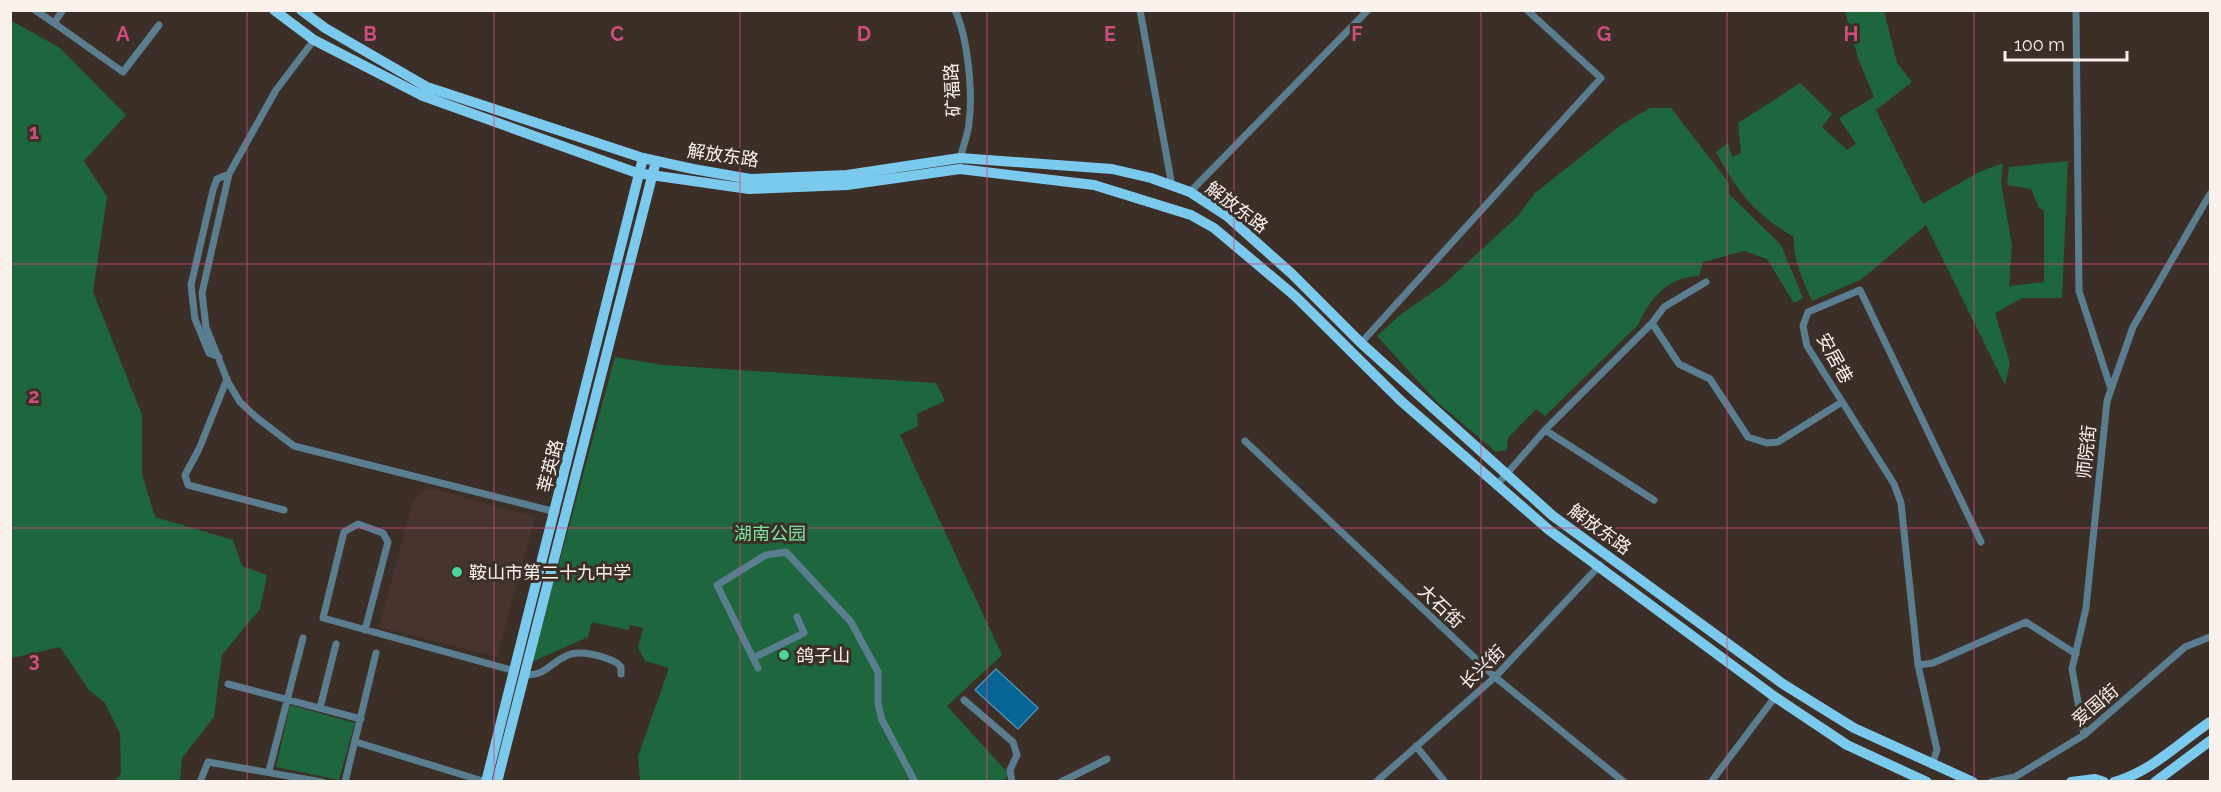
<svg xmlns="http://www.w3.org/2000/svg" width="2221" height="792" font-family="Raleway,'Noto Sans SC',sans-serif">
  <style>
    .education { fill: #48342e }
    .green { fill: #1e663d }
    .water { fill: #076595; stroke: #508faf; stroke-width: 1.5 }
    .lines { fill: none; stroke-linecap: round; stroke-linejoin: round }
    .minor { stroke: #5a7e90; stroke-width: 7 }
    .primary { stroke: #7cc9ee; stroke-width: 10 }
    .grid { fill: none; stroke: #d04e7f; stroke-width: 1.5; stroke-opacity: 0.55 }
    .poi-dot { fill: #4bd49b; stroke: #3b2f27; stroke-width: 2 }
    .labels { text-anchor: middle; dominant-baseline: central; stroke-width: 6; stroke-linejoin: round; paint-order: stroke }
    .street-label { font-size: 18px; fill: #faf1ec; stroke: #3b2f27 }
    .park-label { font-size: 18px; fill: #7ce7a3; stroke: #3b2f27 }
    .poi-label { font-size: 18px; fill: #faf1ec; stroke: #3b2f27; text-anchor: start }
    .grid-label { font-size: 20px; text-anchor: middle; font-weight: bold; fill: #d04e7f; stroke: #3b2f27; stroke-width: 6; stroke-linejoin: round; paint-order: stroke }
  </style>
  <rect width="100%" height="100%" fill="#3b2f27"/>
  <path class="education" d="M433 489 535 517 497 657 379 627 413 500 423 491Z"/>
  <path class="green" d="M1845 11H1884L1897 63 1912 82 1876 110 1923 204 1979 172 2003 163 2001 182 2012 246 2009 286 2044 282V210L2039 208 2031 189 2007 185 2009 167 2068 161 2062 298H2022L1995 313 2010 363 2005 385 1926 225 1862 279 1812 301C1803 281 1793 260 1794 237 1754 214 1738 192 1716 152L1728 143 1732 157 1741 153 1738 123 1800 83 1832 114 1822 127 1847 150 1856 144 1839 118 1874 97 1858 58Z
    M10 20 60 48 126 115 84 161 107 197 93 292 142 415V474L155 517 233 540 242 566 267 575 260 609 222 655 214 717 182 758 180 781H115L121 773 120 733 105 703 89 690 60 647 12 658 11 654Z
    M1650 108H1671L1729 183V194L1781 245 1803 298 1794 303 1767 259 1744 251 1703 262 1699 276C1668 277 1650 298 1638 325L1545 416 1536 409 1508 438 1507 450 1496 452 1437 402 1377 336 1401 314 1443 285 1517 217 1535 193 1621 125Z
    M615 357 663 365 936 383 945 401 917 414 918 426 900 435 1002 655 947 706 1009 774 1003 781H640L638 756 669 668 645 661 638 648 643 628 630 625 628 630 592 622 588 637 532 662Z
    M290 705 355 723 339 780 276 767Z"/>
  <path class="water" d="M996 669 1038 708 1018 729 975 690Z"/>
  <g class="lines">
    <path class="minor" d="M35 10 54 23 63 10
      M955 10C968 38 973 93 969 123 968 136 962 148 960 160
      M1140 10 1172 186
      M2076 10 2079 291 2111 389
      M54 23 123 72 159 25
      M314 40 276 90 229 174 202 293 206 327 228 382 240 402 256 417 294 446 556 512
      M1190 192 1368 10
      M1652 323 1679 364 1710 379 1748 437 1767 443 1778 442 1842 402
      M1361 343 1601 78 1527 10
      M219 357 209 353 195 319 191 285 213 190 217 179 229 174
      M227 379 199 449 185 475 188 485 284 510
      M1545 430 1654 500
      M1245 441 1495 677 1624 782
      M1496 486 1545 430 1652 323 1664 307 1706 282
      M365 630 388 542 383 533 358 524 344 532 323 618 515 671
      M753 658 804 633 797 617
      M1918 665 1933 663 2026 622 2076 654
      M758 668 717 585 766 555 786 552 851 622 878 672V704L882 720 915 782
      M524 674C543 678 550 663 566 656 579 649 604 656 617 663L621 667V674
      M228 684 361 719
      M964 700 1013 742 1017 755 1010 770 1012 782
      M320 708 336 644
      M2084 735 2072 669 2086 608 2107 401 2133 327 2210 194
      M356 742 486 782
      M1416 746 1445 782
      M1932 765 1937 750 1918 665 1901 503 1894 484 1807 346 1803 326 1808 312 1860 290 1981 542
      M269 771 303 638
      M200 782 208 762 322 782
      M345 782 376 653
      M1061 782 1107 759
      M1376 782 1495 677 1600 565
      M1711 782 1775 697
      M1991 782 2015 777 2084 735 2185 647 2210 637"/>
    <path class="primary" d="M274 10 314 40 423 96 637 173 749 189 847 185 960 169 1094 185 1191 215 1214 228 1295 296 1401 401 1549 530 1775 697 1847 745 1927 782
      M301 10 325 28 427 87 643 158 693 169 750 179 847 175 960 158 1112 169 1151 178 1190 192 1227 216 1292 274 1361 343 1553 516 1783 684 1854 728 1973 782
      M486 782 643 158
      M497 782 656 161
      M2071 782 2095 779 2104 782
      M2114 782C2151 772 2180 742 2210 722
      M2155 782 2210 741"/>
  </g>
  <path class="grid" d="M247 10V782M494 10V782M740 10V782M987 10V782M1234 10V782M1481 10V782M1727 10V782M1974 10V782M10 264H2210M10 528H2210"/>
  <g class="poi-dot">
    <circle cx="457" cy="572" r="6"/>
    <circle cx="784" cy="655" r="6"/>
  </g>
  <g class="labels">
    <g class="street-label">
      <text transform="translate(952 90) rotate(-93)">矿福路</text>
      <text transform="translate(723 155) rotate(8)">解放东路</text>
      <text transform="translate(1237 207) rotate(37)">解放东路</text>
      <text transform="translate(1835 358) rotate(61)">安居巷</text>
      <text transform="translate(2086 452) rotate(-84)">师院街</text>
      <text transform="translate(550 466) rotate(-76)">莘英路</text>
      <text transform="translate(1600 529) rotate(36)">解放东路</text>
      <text transform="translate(1441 606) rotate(43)">大石街</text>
      <text transform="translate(1482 667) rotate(-44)">长兴街</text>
      <text transform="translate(2095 705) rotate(-40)">爱国街</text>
    </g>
    <g class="park-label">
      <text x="770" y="533">湖南公园</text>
    </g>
    <g class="poi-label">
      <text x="469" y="572">鞍山市第二十九中学</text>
      <text x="796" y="655">鸽子山</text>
    </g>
  </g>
  <g class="grid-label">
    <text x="123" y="41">A</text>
    <text x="370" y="41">B</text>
    <text x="617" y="41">C</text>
    <text x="864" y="41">D</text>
    <text x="1110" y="41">E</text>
    <text x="1357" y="41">F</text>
    <text x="1604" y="41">G</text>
    <text x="1851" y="41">H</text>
    <text x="34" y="139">1</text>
    <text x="34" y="403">2</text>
    <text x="34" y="667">3</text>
  </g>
  <rect width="2221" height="792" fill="none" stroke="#faf1ec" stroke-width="24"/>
  <path d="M2005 51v9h122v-9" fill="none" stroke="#faf1ec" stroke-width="3"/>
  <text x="2014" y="51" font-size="18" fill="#faf1ec" stroke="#3b2f27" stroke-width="4.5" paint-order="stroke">100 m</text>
</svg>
